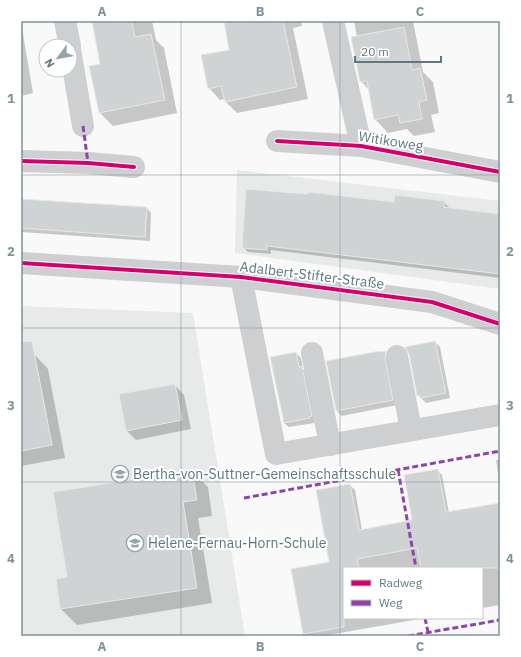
<svg xmlns="http://www.w3.org/2000/svg" width="521" height="657" font-family="'IBM Plex Sans',sans-serif">
  <style>
    .built { fill: #e7eae9 }
    .shadow { fill: #0003 }
    .building { fill: #d0d3d4; stroke: #e8e8e8 }
    .lines { fill: none; stroke-linecap: round; stroke-linejoin: round }
    .minor { stroke: #cdcfd0; stroke-width: 22 }
    .quiet { stroke: #8e44ad; stroke-width: 3; stroke-dasharray: 6 3; stroke-linecap: butt }
    .cycleway-casing { stroke: #fff; stroke-width: 6 }
    .cycleway { stroke: #d6006c; stroke-width: 4 }
    .grid { fill: none; stroke: #7e9399; stroke-width: 1; stroke-opacity: 0.55 }
    .labels { text-anchor: middle; dominant-baseline: central; stroke-width: 4; stroke-linejoin: round; paint-order: stroke }
    .street-label { font-size: 14px; fill: #5e7880; stroke: #fff }
    .poi-label { font-size: 14px; fill: #5e7880; stroke: #fff; text-anchor: start }
    .neatline { fill: none; stroke: #7e9399; stroke-width: 1.5 }
    .grid-label { font-size: 13px; text-anchor: middle; font-weight: bold; fill: #7e9399 }
  </style>
  <rect width="100%" height="100%" fill="#f9f9f9"/>
  <path class="built" d="M237 170 500 201V289L235 253Z
    M21 306 193 313 245 636H21Z"/>
  <path class="shadow" d="M93 21H152L156 40 164 48 177 113 113 126 100 113 90 67 102 65Z
    M225 21H301L302 26 293 28 308 99 237 113 226 102 225 99 220 100 209 88 230 51Z
    M354 21H413L423 72 433 82 439 113 431 115 435 132 414 136 407 129 388 133 375 119 369 90 361 81 357 37Z
    M21 22 33 93 21 96Z
    M21 200 147 208 151 213 150 241 21 232Z
    M444 202 449 207V209L500 215V278L271 250V254L248 252 243 247 395 203Z
    M435 342 440 347 450 398 426 403 418 395Z
    M385 352 390 357 397 405 342 416 337 411 328 362Z
    M296 353 301 358 303 369 306 372 316 421H314V423L289 427 284 423 272 358Z
    M35 355 48 369 65 458 21 466V358Z
    M175 385 184 395 191 429 136 440 126 430Z
    M496 460H500V486Z
    M437 470 442 475 449 513 500 504V605L482 608V568H344V618H425L323 636H306L303 634 330 563 350 485 355 490 362 530 413 521Z
    M192 471 208 487 212 516 198 518 212 603 77 625 61 609 68 578Z"/>
  <path class="building" d="M92 21H132L135 37 151 34 165 100 99 113 89 66 100 64Z
    M224 21H283L297 87 225 102 221 86 208 89 201 55 229 50Z
    M404 27 412 70 420 68 427 100 419 102 422 119 400 123 398 115 374 120 367 81 360 82 351 37Z
    M246 189 308 194V192L394 202 395 195 445 201 444 207 500 214V274L267 246V250L242 248Z
    M21 199 147 207 145 237 21 228Z
    M32 341 52 445 21 451V342Z
    M435 341 446 393 420 398 419 395 417 396 409 354 405 347Z
    M380 351V352L386 351 385 358 393 400 336 411 326 361Z
    M296 352 299 367 302 366 312 416 309 417 310 418 284 423 270 357Z
    M175 384 182 420 126 431 119 394Z
    M438 469 446 512 500 503V568H421L417 548 357 559 359 568H344V627L303 634 291 569 329 562 316 490 350 484 359 530 412 520 404 475Z
    M192 470 197 500 183 502 197 588 60 609 56 579 67 577 53 492Z"/>
  <g class="lines">
    <path class="minor" d="M65 21 70 46
      M333 21 361 146
      M70 49 83 126
      M277 141 361 146 500 172
      M21 161 88 163 134 167
      M21 263 241 277 432 302 500 324
      M241 277 276 454 500 415
      M312 353 330 445
      M397 356 411 430"/>
    <path class="quiet" d="M83 126 88 163
      M398 470 416 568
      M244 498 500 451
      M425 618 428 632
      M408 636 500 620"/>
    <defs>
      <path id="cycleway" d="M277 141 361 146 500 172
        M21 161 88 163 134 167
        M21 263 241 277 432 302 500 324"/>
    </defs>
    <use href="#cycleway" class="cycleway-casing"/>
    <use href="#cycleway" class="cycleway"/>
  </g>
  <path class="grid" d="M181 21V636M340 21V636M21 175H500M21 328H500M21 482H500"/>
  <defs>
    <symbol id="school-ring" viewBox="-11 -11 22 22"><circle r="9.5" fill="#fff" stroke="#94a5aa" stroke-width="1.5"/><path d="M0-5L7-2L0 1L-7-2ZM-4 1L0 2.5L4 1V4Q0 6-4 4Z" fill="#94a5aa"/></symbol>
  </defs>
  <g fill-rule="evenodd">
    <use href="#school-ring" x="110" y="464" width="20" height="20"/>
    <use href="#school-ring" x="125" y="533" width="20" height="20"/>
  </g>
  <g class="labels">
    <g class="street-label">
      <text transform="translate(391 141) rotate(9)">Witikoweg</text>
      <text transform="translate(312 275) rotate(7)">Adalbert-Stifter-Straße</text>
    </g>
    <g class="poi-label">
      <text x="133" y="474">Bertha-von-Suttner-Gemeinschaftsschule</text>
      <text x="148" y="543">Helene-Fernau-Horn-Schule</text>
    </g>
  </g>
  <rect width="521" height="657" fill="none" stroke="#ffffff" stroke-width="44"/>
  <rect x="343" y="567" width="140" height="52" fill="#ffffff" stroke="#bfc9cc"/>
  <rect x="351" y="580" width="20" height="6" fill="#d6006c" stroke="#bfc9cc"/>
  <text x="379" y="587" font-size="12" fill="#5e7880">Radweg</text>
  <rect x="351" y="600" width="20" height="6" fill="#8e44ad" stroke="#bfc9cc"/>
  <text x="379" y="607" font-size="12" fill="#5e7880">Weg</text>
  <g transform="translate(58 58) rotate(238)"><circle r="19" fill="#ffffff" stroke="#bfc9cc"/>
  <path d="M0-3L7 15L0 10L-7 15Z" fill="#94a5aa"/>
  <text y="-6" font-size="11" font-weight="bold" text-anchor="middle" fill="#5e7880">N</text>
  </g>
  <path d="M355 56v6h86v-6" fill="none" stroke="#5e7880" stroke-width="2"/>
  <text x="361" y="56" font-size="12" fill="#5e7880" stroke="#ffffff" stroke-width="3" paint-order="stroke">20 m</text>
  <rect x="22" y="22" width="477" height="613" class="neatline"/>
  <g class="grid-label">
    <text x="102" y="16">A</text>
    <text x="260" y="16">B</text>
    <text x="420" y="16">C</text>
    <text x="11" y="103">1</text>
    <text x="510" y="103">1</text>
    <text x="11" y="256">2</text>
    <text x="510" y="256">2</text>
    <text x="11" y="410">3</text>
    <text x="510" y="410">3</text>
    <text x="11" y="563">4</text>
    <text x="510" y="563">4</text>
    <text x="102" y="651">A</text>
    <text x="260" y="651">B</text>
    <text x="420" y="651">C</text>
  </g>
</svg>
